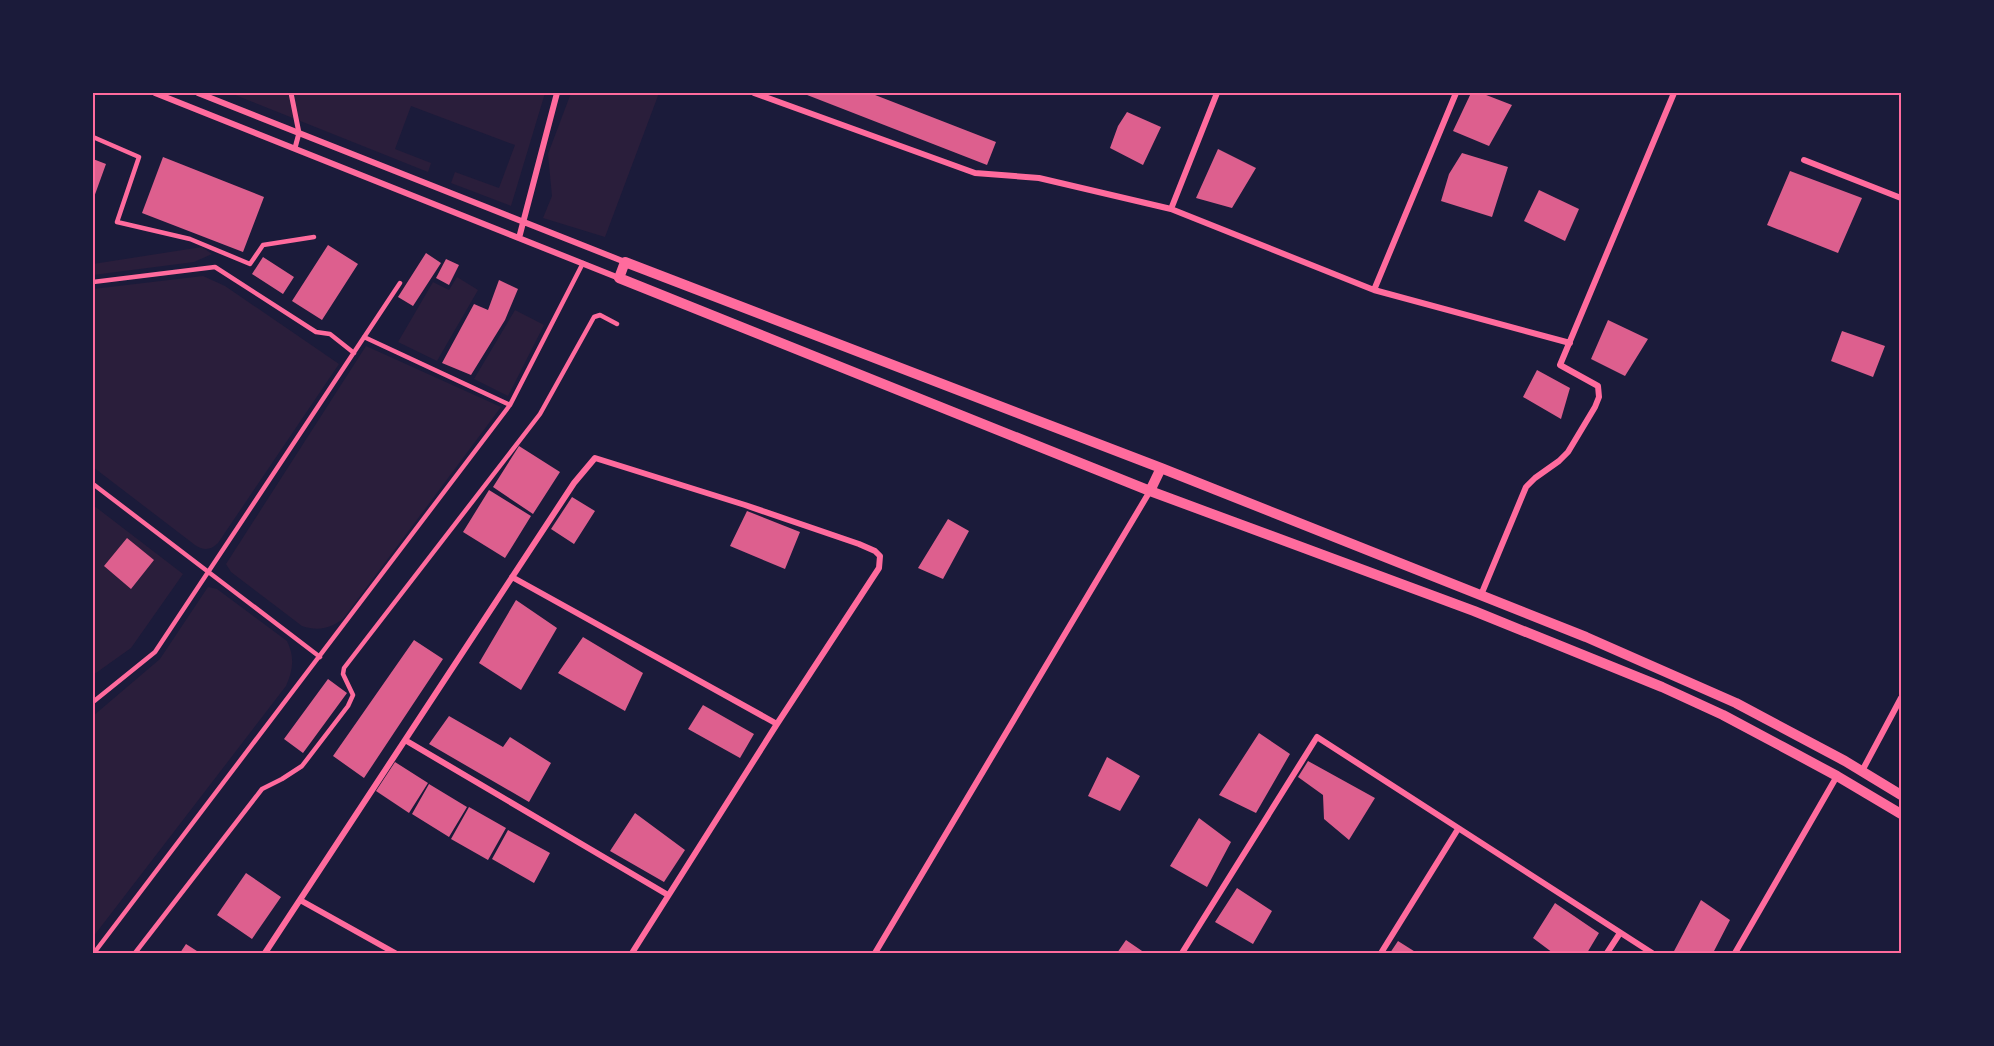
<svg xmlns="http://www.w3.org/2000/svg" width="1994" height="1046" font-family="Rubik,sans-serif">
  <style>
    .green { fill: #2a1e3b }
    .building { fill: #dd5f8e }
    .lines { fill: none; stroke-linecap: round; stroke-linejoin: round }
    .service { stroke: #ff6b9d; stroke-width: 4.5 }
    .pedestrian { stroke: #ff6b9d; stroke-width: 5 }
    .minor { stroke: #ff6b9d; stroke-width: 6 }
    .tertiary { stroke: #ff6b9d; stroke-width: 10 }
    .neatline { fill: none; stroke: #ff6b9d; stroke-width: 2 }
  </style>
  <rect width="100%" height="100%" fill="#1b1b3a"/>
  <path class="green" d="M230 93H545L511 206 451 183 455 172 499 188 515 145 411 106 395 149 431 163 428 172Z
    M571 93H659L605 237 543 218 552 196 548 154Z
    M202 247 212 254 194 262 93 275V264Z
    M203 276 225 286 339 364 218 543C211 550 204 551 195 545L93 467V289Z
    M457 277 478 290 437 361 398 342 433 282 449 290Z
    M515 310 544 325 508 396 474 379Z
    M366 346 501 407 343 619C329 629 318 631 302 626L231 572 226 564Z
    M93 505 183 574 131 648 93 675Z
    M208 587 217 589 287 641C295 658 293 670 286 686L93 937V716L160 659Z"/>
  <path class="building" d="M802 93H870L996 142 987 165Z
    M1471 93H1481L1512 105 1489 146 1453 131Z
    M1127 112 1161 127 1143 165 1110 148 1118 126Z
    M1218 149 1256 168 1232 208 1196 198Z
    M1462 153 1508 167 1492 217 1441 201 1449 174Z
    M163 157 264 197 243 252 142 213Z
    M93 159 106 164 93 200Z
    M1790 171 1862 198 1838 253 1767 225Z
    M1539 190 1579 209 1565 241 1524 221Z
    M328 245 358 264 322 320 292 301Z
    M426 253 441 263 413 306 398 297Z
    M263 257 294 277 283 294 252 274Z
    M446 259 459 265 449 285 436 278Z
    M499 280 518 289 505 320 471 375 442 363 474 304 488 310Z
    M1608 320 1648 339 1625 376 1591 359Z
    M1842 331 1885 346 1873 377 1831 361Z
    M1537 370 1570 388 1561 419 1523 397Z
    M519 446 560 472 533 514 493 487Z
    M489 490 531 516 505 558 463 532Z
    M572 497 595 511 574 544 551 529Z
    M747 511 800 532 785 569 730 546Z
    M948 519 969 531 943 579 918 568Z
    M127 538 154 560 131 589 104 566Z
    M516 600 557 628 521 690 479 663Z
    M583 637 643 673 625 711 558 673Z
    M414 640 443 659 364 778 333 756Z
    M328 679 347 693 303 753 284 739Z
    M703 705 754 734 740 758 688 729Z
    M449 716 503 747 510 737 551 763 529 802 429 744Z
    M1259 733 1290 754 1256 813 1219 795Z
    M1107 757 1140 776 1120 811 1088 796Z
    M1308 761 1375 798 1349 840 1324 819 1323 795 1298 777Z
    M395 762 428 783 409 813 376 791Z
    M429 784 467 807 449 837 412 814Z
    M469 807 506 828 488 860 451 839Z
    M635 813 685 850 664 882 610 851Z
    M1199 818 1231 842 1207 887 1170 866Z
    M508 830 550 853 534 883 492 859Z
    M246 873 281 897 252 939 217 915Z
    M1237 888 1272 911 1253 944 1215 922Z
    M1701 900 1730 920 1713 953H1673Z
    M1555 903 1599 933 1587 953H1553L1533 938Z
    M1126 940 1145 953H1117Z
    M1398 941 1417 953H1390Z
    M186 944 200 953H180Z"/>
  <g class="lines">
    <path class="service" d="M93 137 139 157 117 222 190 239 250 264 263 245 314 237
      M93 282 215 267 316 332 330 334 354 353
      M364 337 510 405
      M93 484 320 657
      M93 702 155 652 400 283
      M94 953 510 405 583 263
      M135 953 262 789 282 779 302 766 348 706 353 695 343 674 344 668 540 414 594 317 600 315 617 324"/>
    <path class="pedestrian" d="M291 93 299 133 295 148"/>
    <path class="minor" d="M155 93 619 278
      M198 93 625 262
      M754 93 975 173 1039 178 1171 209 1374 290 1570 343
      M1804 160 1901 198
      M1171 209 1217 93
      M519 238 557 93
      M1374 290 1456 93
      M512 577 777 724
      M1481 595 1526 487 1535 478 1559 461 1568 452 1595 407 1599 397 1598 386 1560 365 1674 93
      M405 740 668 895
      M1862 771 1901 698
      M300 900 395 953
      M265 953 574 483 595 458 745 505 859 544 875 551 880 556 879 568 777 724 632 953
      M875 953 1150 491
      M1182 953 1317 737 1652 953
      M1381 953 1458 829
      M1607 953 1620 933
      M1735 953 1837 776"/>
    <path class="tertiary" d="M1150 491 1161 468
      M1901 795 1845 761 1736 703 1586 637 1161 468 625 262 619 278 1150 491 1474 611 1662 687 1723 715 1783 747 1837 776 1901 814"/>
  </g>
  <rect width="1994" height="1046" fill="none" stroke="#1b1b3a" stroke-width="189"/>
  <rect x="94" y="94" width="1806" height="858" class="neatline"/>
</svg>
